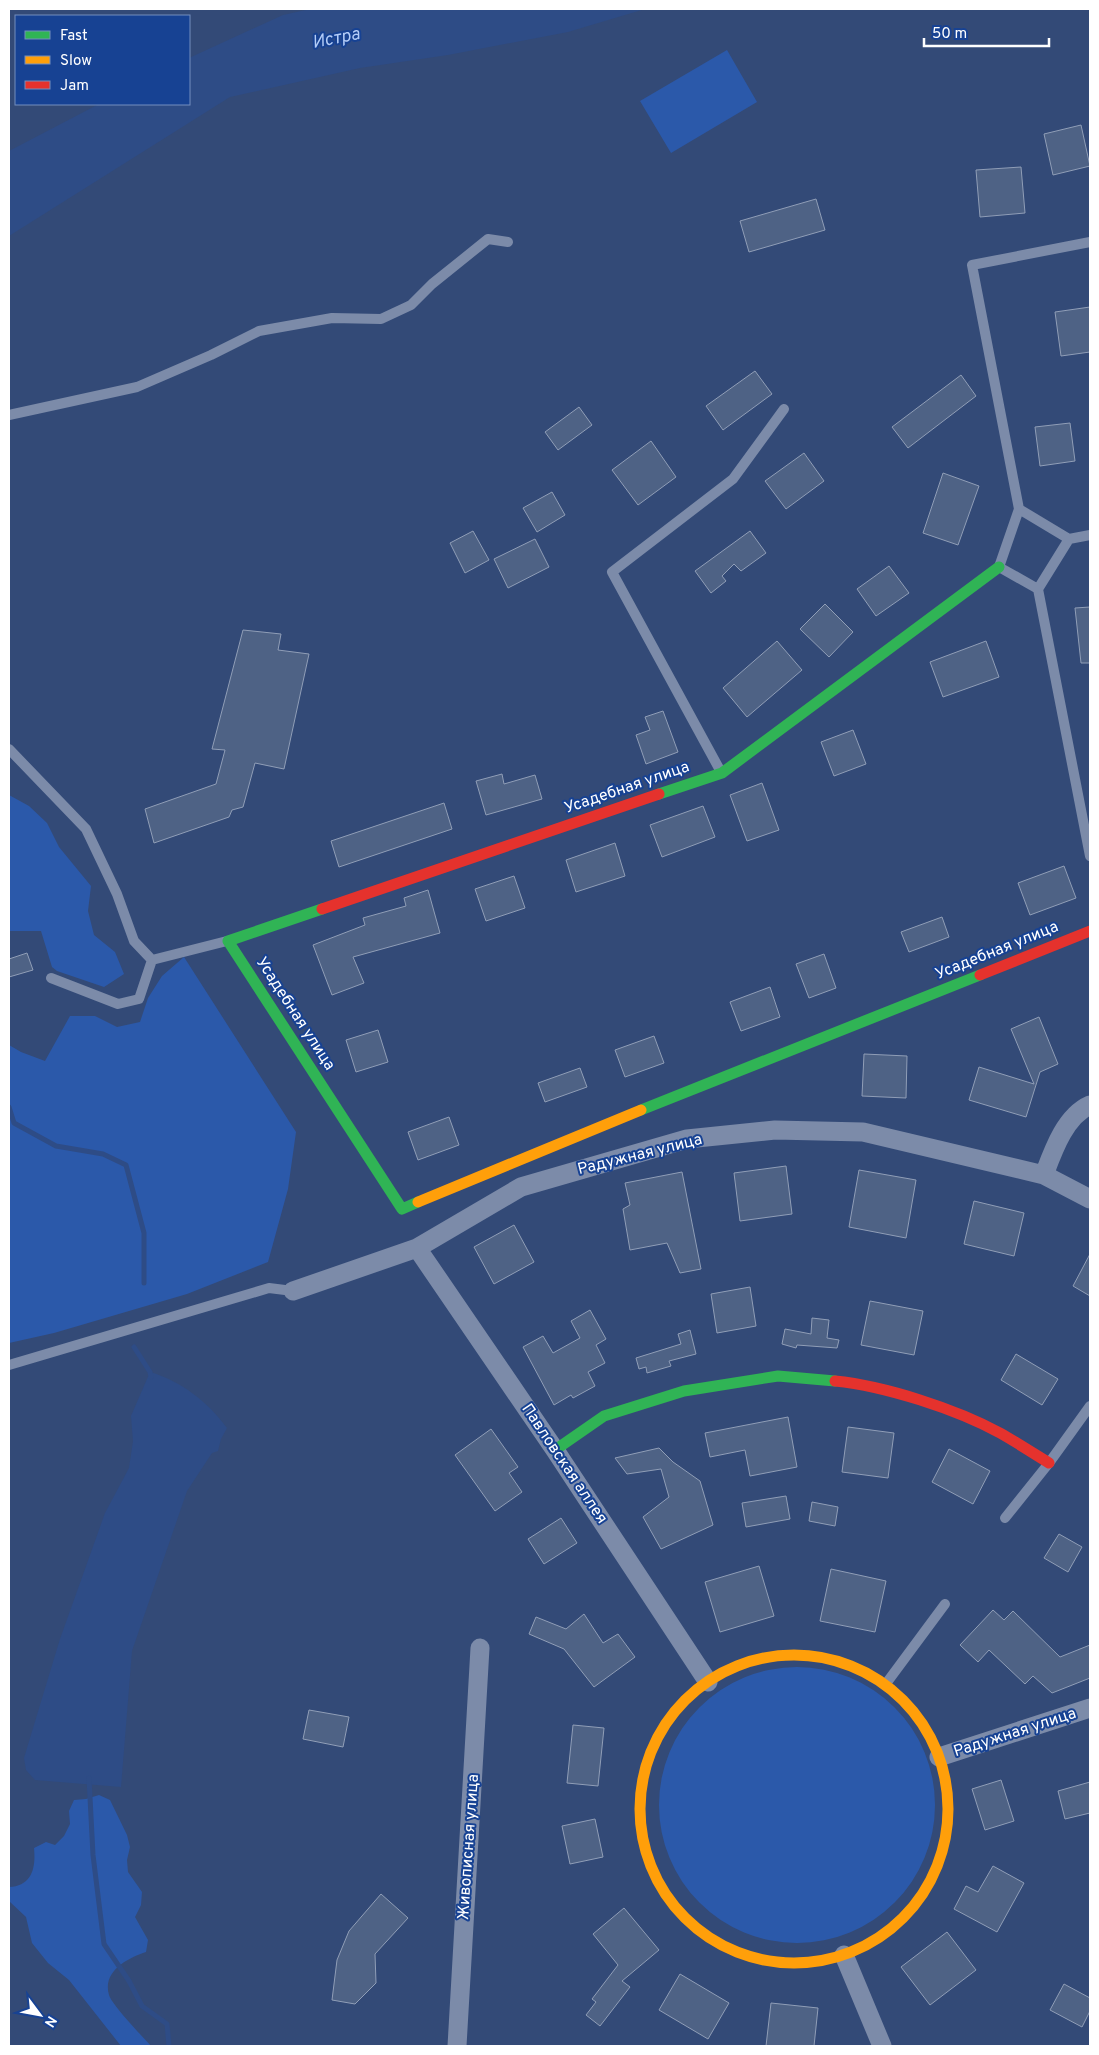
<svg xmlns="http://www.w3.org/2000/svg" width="1099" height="2055" font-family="Overpass,sans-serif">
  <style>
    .green { fill: #2b59aa }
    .water { fill: #2e4c86 }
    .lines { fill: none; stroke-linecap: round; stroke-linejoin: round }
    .stream { stroke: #2e4c86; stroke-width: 5 }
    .building { fill: #4e6285; stroke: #909eb7 }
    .lane { stroke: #7c8ba9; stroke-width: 10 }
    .street { stroke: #7c8ba9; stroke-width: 19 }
    .fast { stroke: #30b455; stroke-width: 11 }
    .slow { stroke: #ff9f0a; stroke-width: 11 }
    .jam { stroke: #e5322d; stroke-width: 11 }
    .labels { text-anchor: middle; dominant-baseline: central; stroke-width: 4; stroke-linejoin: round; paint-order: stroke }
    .street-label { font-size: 16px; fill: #fff; stroke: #174293 }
    .water-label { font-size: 18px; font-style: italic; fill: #b3ccf7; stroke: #174293 }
  </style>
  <rect width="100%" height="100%" fill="#334a77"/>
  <path class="green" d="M727 50 757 102 671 153 640 101Z
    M9 795 29 806 47 823 59 847 91 886 88 911 94 935 115 952 124 974 104 987 57 971 52 967 41 931H9Z
    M184 957 296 1132 288 1189 268 1262 187 1294 54 1333 9 1343V1045L21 1052 45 1061 70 1016H95L117 1027 140 1022 148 998 162 976Z
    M659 1805a138 138 0 1 1 276 0a138 138 0 1 1-276 0Z
    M99 1795 110 1800 127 1835 130 1847 127 1860 128 1872 142 1892 141 1905 135 1917 148 1940 146 1952C128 1958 102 1971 109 1995 112 2005 142 2036 151 2046H121L69 1980 48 1963 32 1943 26 1917 9 1901V1887C32 1886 36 1868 34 1848L46 1842 55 1845 64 1836 70 1824 69 1811 74 1800 86 1799Z"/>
  <path class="water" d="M310 9H645L568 32 448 55 360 68 230 97 9 236V151L99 104H189V58L283 15Z
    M150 1372C181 1381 208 1402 227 1428L221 1439 218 1451 212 1453 187 1491 132 1651 121 1787 35 1780 26 1770 24 1758 60 1639 105 1513 129 1468 133 1441 131 1416Z"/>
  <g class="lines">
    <path class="stream" d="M9 1107 14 1123 56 1146 103 1154 126 1165 144 1233V1283
      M134 1347 150 1372 151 1377
      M89 1778 93 1855 104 1944 129 1981 142 2006 167 2024 169 2046"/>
  </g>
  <path class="building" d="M1081 125 1090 166 1053 175 1044 134Z
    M1021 167 1025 213 980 217 976 170Z
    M816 199 825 230 749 252 740 221Z
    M1090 307V352L1061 356 1055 312Z
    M755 371 772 394 723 430 706 406Z
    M961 375 976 396 908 448 892 427Z
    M579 407 592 425 558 450 545 432Z
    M1070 423 1075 461 1040 466 1035 427Z
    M651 441 676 477 638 505 612 470Z
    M804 453 824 481 786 509 765 481Z
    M943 473 979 486 958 545 923 533Z
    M552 492 565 515 537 532 523 508Z
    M473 531 489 560 465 573 450 543Z
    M750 531 766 553 741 571 734 564 722 576 726 581 711 593 695 571Z
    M535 539 549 567 508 588 494 559Z
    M889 566 909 593 876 616 857 589Z
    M825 604 853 632 829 657 800 629Z
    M1090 607V663H1081L1075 608Z
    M243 630 281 634 278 650 309 654 284 769 255 763 243 807 232 810 229 817 154 843 145 809 216 784 225 750 212 749Z
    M777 641 802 670 747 717 723 688Z
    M986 641 999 677 943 697 930 662Z
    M663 711 678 752 646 764 636 735 650 730 645 717Z
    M853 730 866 764 834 776 821 742Z
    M502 774 504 784 535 775 542 799 486 815 476 781Z
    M762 783 779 830 747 841 730 795Z
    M444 803 452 829 339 867 331 841Z
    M703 806 715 837 662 857 650 825Z
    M615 843 625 876 576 892 566 860Z
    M1064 866 1076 898 1030 915 1018 883Z
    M514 876 525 908 486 921 475 889Z
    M428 890 440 933 353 957 364 983 332 995 313 945 365 925 363 918 406 906 404 898Z
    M942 917 949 937 909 952 901 932Z
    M27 953 33 970 9 977V959Z
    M824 954 836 988 809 998 796 964Z
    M770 987 780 1017 741 1031 730 1002Z
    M1039 1017 1058 1064 1040 1072 1026 1117 969 1100 979 1067 1034 1084 1011 1029Z
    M378 1030 388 1062 356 1072 346 1040Z
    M654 1036 664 1063 625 1077 615 1050Z
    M864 1054 907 1056 906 1098 862 1096Z
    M580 1068 587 1087 545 1102 538 1083Z
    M449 1117 459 1145 418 1160 408 1132Z
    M786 1166 792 1214 740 1221 734 1173Z
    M859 1170 916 1180 906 1238 849 1227Z
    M682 1172 701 1269 680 1273 667 1243 630 1250 623 1209 630 1205 625 1183Z
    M974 1201 1024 1213 1014 1256 964 1244Z
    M514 1225 534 1262 494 1284 474 1247Z
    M1090 1254V1296L1073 1286Z
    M750 1287 756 1326 717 1333 711 1294Z
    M870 1301 923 1311 914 1355 861 1345Z
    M590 1310 606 1339 596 1345 605 1363 588 1372 595 1386 573 1398 571 1395 554 1405 523 1347 543 1336 553 1353 580 1338 571 1321Z
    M812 1318 829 1320 827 1338 839 1340 837 1348 797 1345 796 1348 782 1344 785 1329 811 1334Z
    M690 1330 696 1354 669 1361 671 1366 647 1373 646 1367 639 1369 636 1358 681 1344 678 1334Z
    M1016 1354 1058 1379 1042 1405 1001 1380Z
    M788 1417 797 1467 750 1476 745 1450 710 1457 705 1433Z
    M848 1427 894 1433 888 1478 842 1472Z
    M491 1429 518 1467 509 1473 522 1492 495 1511 455 1455Z
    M659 1448 673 1462 700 1481 713 1525 661 1549 643 1517 669 1497 661 1469 627 1474 615 1458Z
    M949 1449 990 1471 973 1504 932 1482Z
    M786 1496 790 1519 746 1527 742 1503Z
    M812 1502 838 1507 835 1526 809 1521Z
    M561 1518 577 1543 544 1564 528 1539Z
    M1059 1534 1082 1547 1068 1572 1044 1558Z
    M759 1566 774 1616 720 1632 705 1582Z
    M831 1569 886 1581 875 1632 820 1621Z
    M993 1610 1004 1620 1013 1611 1060 1657 1090 1645V1678L1052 1693 1033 1676 1025 1684 989 1650 978 1662 960 1645Z
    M584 1614 603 1643 618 1634 635 1657 594 1687 564 1649 529 1634 536 1617 566 1629Z
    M309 1710 349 1717 343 1747 303 1739Z
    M573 1725 604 1728 598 1786 567 1783Z
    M1001 1780 1014 1821 985 1830 972 1789Z
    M1090 1782V1813L1065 1819 1058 1791Z
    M595 1819 603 1857 570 1864 562 1826Z
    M993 1866 1024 1883 997 1932 954 1909 966 1886 978 1892Z
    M381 1894 408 1918 375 1954 376 1983 355 2004 332 2000 337 1960 349 1931Z
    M624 1908 659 1950 622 1981 630 1987 600 2026 586 2015 596 2002 592 1999 618 1965 593 1934Z
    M947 1932 976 1970 930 2005 901 1967Z
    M680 1974 729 2003 708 2039 659 2010Z
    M1064 1984 1090 1998V2011L1082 2027 1050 2010Z
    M771 2003 818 2008 814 2046H766Z"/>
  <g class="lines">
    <path class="lane" d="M9 415 137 387 211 355 259 331 332 318 381 319 411 305 432 284 488 239 508 242
      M1019 509 972 265 1090 242
      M1069 539 1038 589 999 567 1019 509 1069 539 1090 535
      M1038 589 1090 856
      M9 749 86 829 117 894 134 941 152 960 227 941
      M721 772 612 572 733 479 784 409
      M51 978 118 1004 139 999 152 960
      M9 1365 269 1288 293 1291
      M1005 1518 1049 1463 1090 1406
      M885 1685 945 1604"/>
    <path class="street" d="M1044 1175C1053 1151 1065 1116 1090 1105
      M417 1248 555 1450 708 1682
      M293 1291 417 1248 521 1187 687 1139 775 1130 863 1132 1044 1175 1090 1199
      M939 1757 1090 1708
      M844 1955 882 2046
      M457 2046 480 1648"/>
    <path class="fast" d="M659 794 722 773 999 567
      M322 909 228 941 402 1209 418 1202
      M641 1110 980 975
      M555 1450 604 1416 684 1391 778 1376 835 1381"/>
    <path class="slow" d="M418 1202 641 1110
      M640 1809a154 154 0 1 1 308 0a154 154 0 1 1-308 0Z"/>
    <path class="jam" d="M322 909 659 794
      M980 975 1090 931
      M835 1381C885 1386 956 1409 1000 1433 1016 1442 1033 1453 1049 1463"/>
  </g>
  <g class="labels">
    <g class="street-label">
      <text transform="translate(627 788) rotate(-19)">Усадебная улица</text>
      <text transform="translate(997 951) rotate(-22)">Усадебная улица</text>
      <text transform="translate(295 1014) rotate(57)">Усадебная улица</text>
      <text transform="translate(640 1155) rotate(-14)">Радужная улица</text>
      <text transform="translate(564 1464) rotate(56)">Павловская аллея</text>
      <text transform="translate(1015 1733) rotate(-18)">Радужная улица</text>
      <text transform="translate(469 1847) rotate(-86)">Живописная улица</text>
    </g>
    <g class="water-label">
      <text transform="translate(336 39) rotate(-11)">Истра</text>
    </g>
  </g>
  <rect width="1099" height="2055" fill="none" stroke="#ffffff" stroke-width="20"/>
  <rect x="15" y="15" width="175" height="90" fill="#174293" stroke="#748ebe"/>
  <rect x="25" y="31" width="25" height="8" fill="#30b455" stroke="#748ebe"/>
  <text x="60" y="40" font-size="15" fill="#ffffff">Fast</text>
  <rect x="25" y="56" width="25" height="8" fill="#ff9f0a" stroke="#748ebe"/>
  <text x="60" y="65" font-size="15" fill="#ffffff">Slow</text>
  <rect x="25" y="81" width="25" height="8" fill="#e5322d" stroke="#748ebe"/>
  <text x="60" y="90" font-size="15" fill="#ffffff">Jam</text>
  <g transform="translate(40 2015) rotate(122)" stroke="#174293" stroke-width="4" paint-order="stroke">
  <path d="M0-4L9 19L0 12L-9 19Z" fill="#ffffff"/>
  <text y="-8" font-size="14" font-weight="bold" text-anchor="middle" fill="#ffffff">N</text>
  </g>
  <path d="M924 38v8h125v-8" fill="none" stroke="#ffffff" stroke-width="2.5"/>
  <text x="932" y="38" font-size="15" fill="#ffffff" stroke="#174293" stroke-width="4" paint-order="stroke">50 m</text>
</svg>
